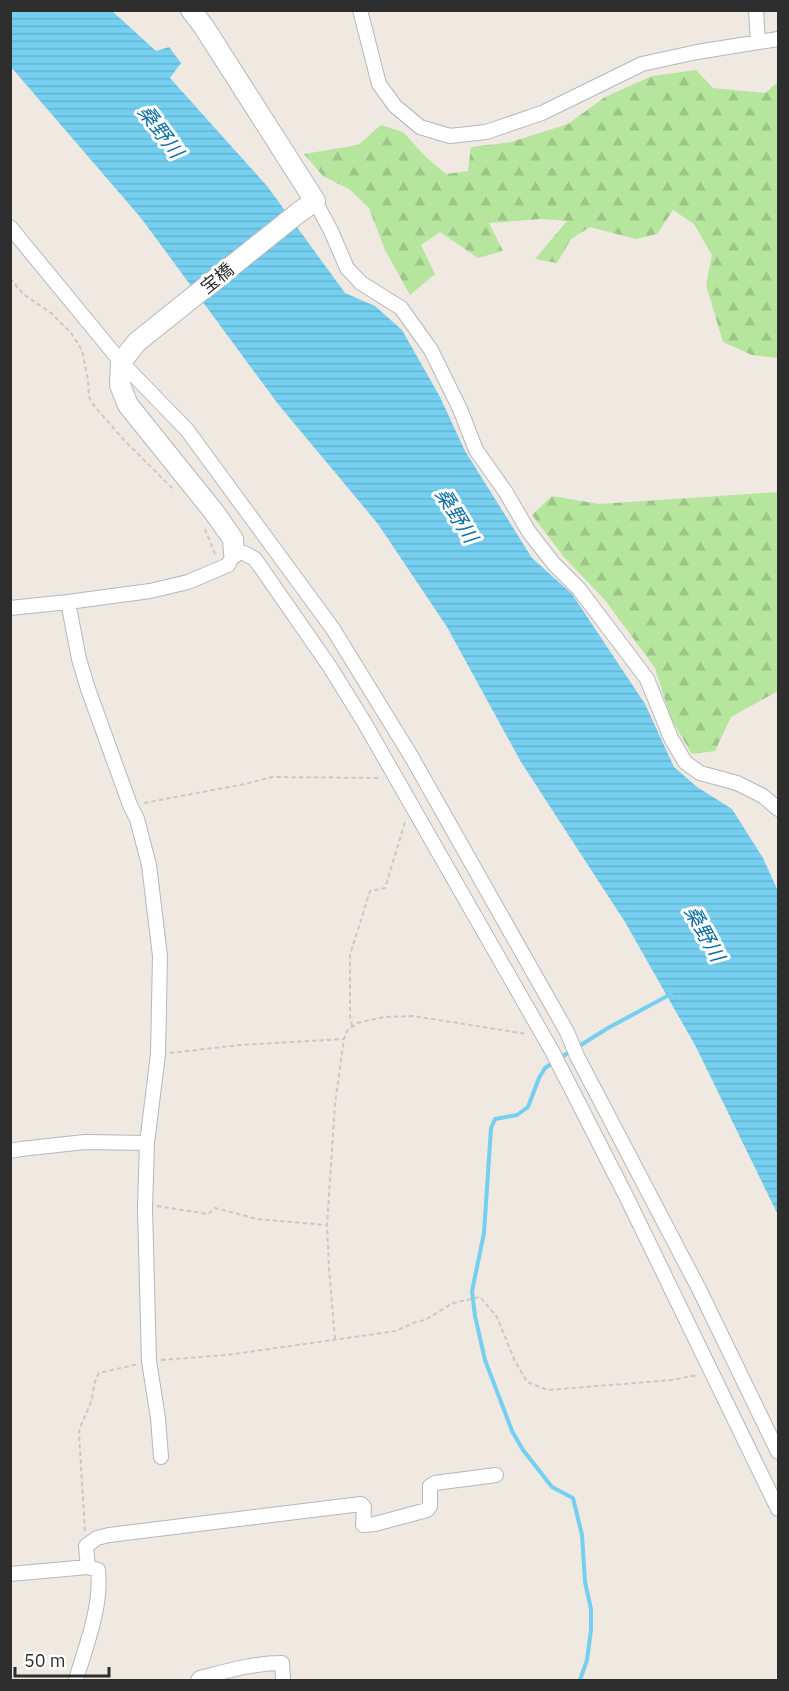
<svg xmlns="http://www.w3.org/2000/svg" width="789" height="1691" font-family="'IBM Plex Sans','Noto Sans JP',sans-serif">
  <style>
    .forest { fill: url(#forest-firs) }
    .water { fill: url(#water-rules) }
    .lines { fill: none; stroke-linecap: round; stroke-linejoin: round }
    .stream { stroke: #75cff0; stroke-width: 4 }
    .street-casing { stroke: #b4b7c1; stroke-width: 16 }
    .secondary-casing { stroke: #b4b7c1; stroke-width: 22 }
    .path { stroke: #c9c9c9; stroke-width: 2; stroke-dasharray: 4.5 3; stroke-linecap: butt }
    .street { stroke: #fff; stroke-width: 14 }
    .secondary { stroke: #fff; stroke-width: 20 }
    .labels { text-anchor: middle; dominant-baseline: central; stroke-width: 6; stroke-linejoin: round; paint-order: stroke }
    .street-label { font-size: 18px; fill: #2e2e2e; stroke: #fff }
    .water-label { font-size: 20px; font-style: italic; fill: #0d6fa3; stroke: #fff }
  </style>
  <defs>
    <pattern id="forest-firs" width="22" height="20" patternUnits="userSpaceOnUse" patternTransform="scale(1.5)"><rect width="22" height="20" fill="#b6e59e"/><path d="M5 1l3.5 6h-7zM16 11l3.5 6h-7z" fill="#9dc588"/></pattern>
    <pattern id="water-rules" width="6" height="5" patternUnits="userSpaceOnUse" patternTransform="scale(1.5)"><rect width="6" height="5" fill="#75cff0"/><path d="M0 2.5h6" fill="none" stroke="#66b2ce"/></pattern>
  </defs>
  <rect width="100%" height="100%" fill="#efe9e1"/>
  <path class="forest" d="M696 70 713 88 765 93 778 82V358L752 355 723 342 706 285 712 255 694 224 673 210 657 234 636 239 590 227 571 239 557 263 535 259 567 221 541 219 489 223 503 251 478 258 440 232 421 245 435 274 410 295 385 250 369 208 349 189 323 176 304 154 358 145 381 125 403 132 426 157 446 174 468 171 471 147 511 142 568 124 605 97 652 76Z
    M778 492V691L731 717 715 751 692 754 671 719 655 668 605 600 564 557 532 515 552 496 599 504Z"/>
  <path class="water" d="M10 11H112L156 51 169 47 181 63 170 78 267 186 345 293 375 306 402 330 440 397 465 451 532 558 572 594 645 704 674 767 697 787 732 809 763 858 778 891V1215L696 1047 625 922 521 762 447 627 378 524 278 404 141 218 11 67Z"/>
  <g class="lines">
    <path class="stream" d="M560 1058 608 1028 671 994
      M554 1062 545 1068 539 1078 528 1107 517 1115 495 1119 491 1128 484 1233 472 1291 475 1316 485 1360 512 1431 523 1450 552 1487 573 1498 582 1535 585 1582 591 1609V1630L587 1660 580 1680"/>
    <defs>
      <path id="street" d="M360 10 379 84 395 106 420 127 450 136 486 132 542 113 642 64 697 52 778 39
        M756 10 758 42
        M315 201 331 231 347 268 361 283 401 308 431 350 460 409 476 450 505 491 529 532 554 564 579 589 647 679 671 738 685 762 700 773 737 783 763 796 778 809
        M10 227 121 362 187 430 333 629 411 756 567 1032 577 1056 699 1289 778 1452
        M68 602 79 659 88 689 130 805 137 819 149 865 160 956 158 1054 147 1143 145 1208 149 1361 158 1418 161 1457
        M10 608 68 602 150 591 188 582 228 565 234 553H244L255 559 330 667 364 722 552 1051 627 1198 778 1509
        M10 1151 21 1149 85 1142 147 1143
        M88 1567 86 1546 97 1538 109 1535 361 1504 364 1507 363 1525 375 1524 427 1510 430 1506V1486L435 1483 496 1475
        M10 1574 88 1567 98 1570C102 1607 86 1645 76 1680
        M198 1680 200 1678C227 1671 254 1663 282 1663L283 1680"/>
      <path id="secondary" d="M191 10 204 27 315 201 298 213 137 342 121 362 120 385 128 405 214 512 233 539 234 553"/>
    </defs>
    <use href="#street" class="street-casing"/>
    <use href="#secondary" class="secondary-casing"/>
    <path class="path" d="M10 278 23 294 51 313 71 333 82 350 88 380 89 397 95 407 124 440 174 490
      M205 529 216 557
      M144 803 245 784 272 777 381 778
      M352 1026 350 1016V955L370 891 385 888 405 822
      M170 1053 240 1045 344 1039
      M157 1206 208 1214 215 1208 257 1219 326 1225
      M335 1339 329 1268 327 1225 335 1104 344 1039 347 1031 357 1023 384 1017 413 1016 527 1034
      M161 1360 227 1355 396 1331 413 1323 425 1320 453 1303 480 1297 497 1317 514 1359 527 1382 548 1390 672 1380 698 1375
      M85 1531 79 1433C81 1422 88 1412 91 1401 94 1392 93 1382 99 1373L138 1364"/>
    <use href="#street" class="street"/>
    <use href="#secondary" class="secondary"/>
  </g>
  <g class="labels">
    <g class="street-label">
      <text transform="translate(217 278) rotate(-39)">宝橋</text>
    </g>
    <g class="water-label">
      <text transform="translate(161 131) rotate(53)">桑野川</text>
      <text transform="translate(457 515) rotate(58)">桑野川</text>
      <text transform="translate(705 933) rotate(61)">桑野川</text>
    </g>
  </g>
  <rect width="789" height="1691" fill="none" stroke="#2e2e2e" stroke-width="24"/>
  <path d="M15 1667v9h94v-9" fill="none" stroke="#2e2e2e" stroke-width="3"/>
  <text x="24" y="1667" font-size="18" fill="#2e2e2e" stroke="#ffffff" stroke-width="4.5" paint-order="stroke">50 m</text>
</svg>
